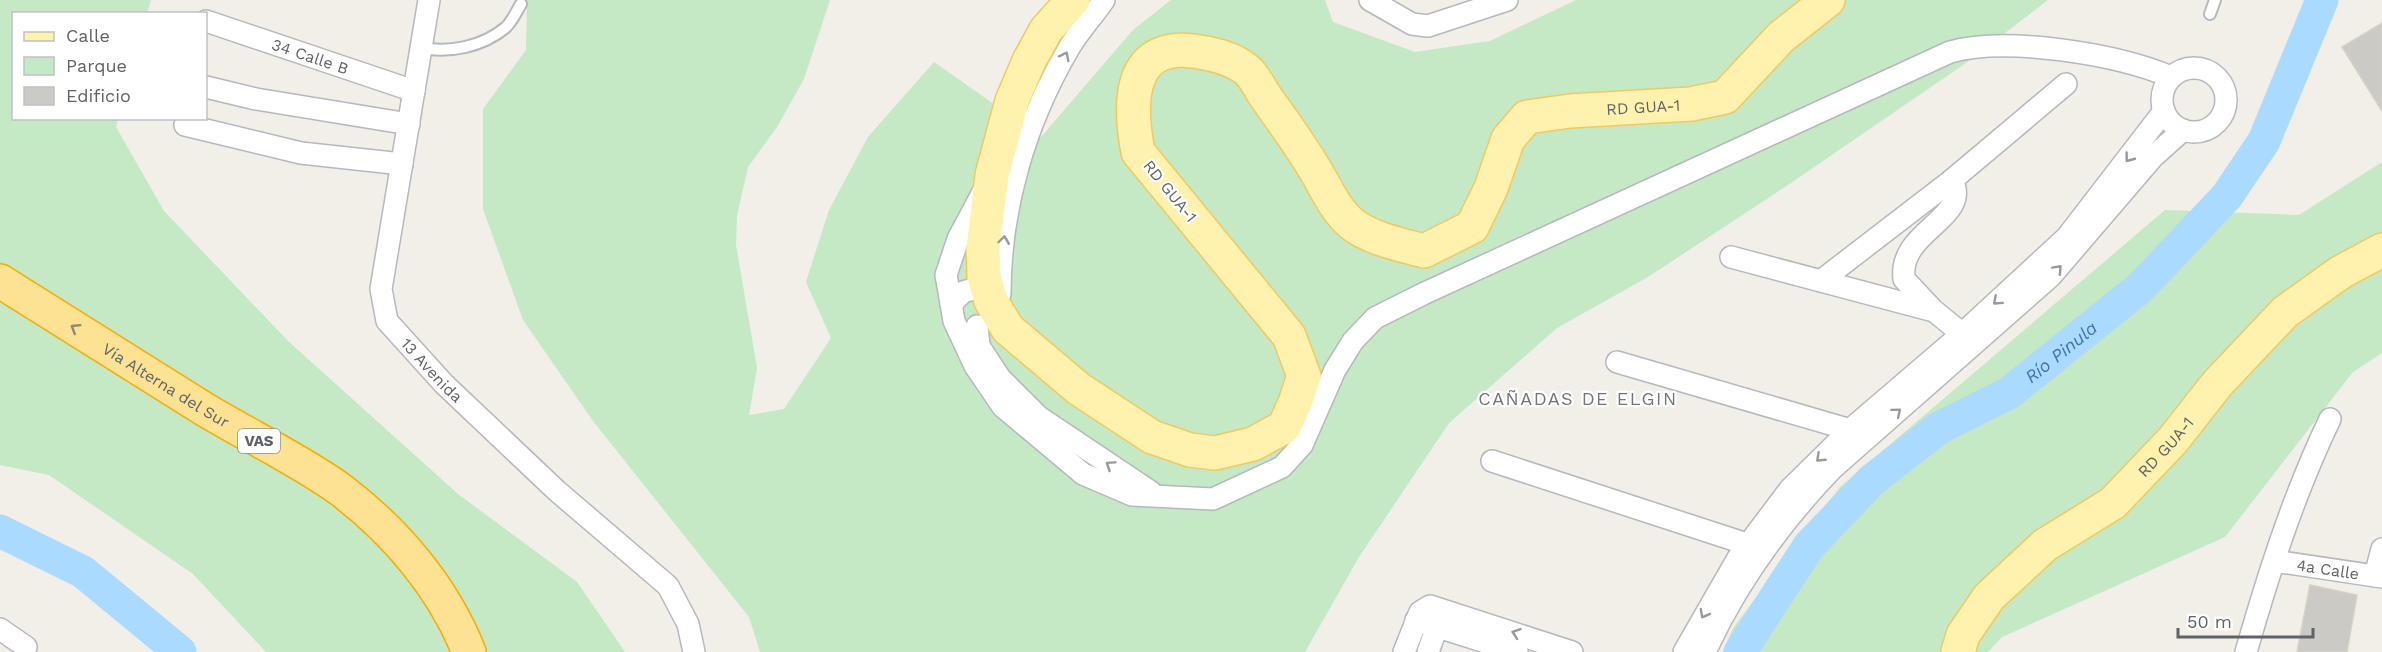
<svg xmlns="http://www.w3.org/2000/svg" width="2382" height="652" font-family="'Work Sans',sans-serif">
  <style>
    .green { fill: #c5e8c5 }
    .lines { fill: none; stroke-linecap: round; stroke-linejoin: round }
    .river { stroke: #aadaff; stroke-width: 33 }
    .building { fill: #cccac5; stroke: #d6d1c6; stroke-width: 1.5 }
    .lane-casing { stroke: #b5b8bc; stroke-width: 14 }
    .street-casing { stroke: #b5b8bc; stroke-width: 24 }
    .primary-casing { stroke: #f2c960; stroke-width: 36 }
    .highway-casing { stroke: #f9ab00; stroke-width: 36 }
    .lane { stroke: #fff; stroke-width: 10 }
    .street { stroke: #fff; stroke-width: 21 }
    .primary { stroke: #fff2af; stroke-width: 33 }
    .highway { stroke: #fde293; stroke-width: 33 }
    .oneway { stroke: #979a9d }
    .oneway2 { stroke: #8e8975 }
    .labels { text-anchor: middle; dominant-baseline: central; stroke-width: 4.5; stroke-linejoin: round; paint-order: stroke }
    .shield { fill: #fff; stroke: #8f9295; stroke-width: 1.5 }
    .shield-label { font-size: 15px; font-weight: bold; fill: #5f6368 }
    .street-label { font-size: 16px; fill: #5f6368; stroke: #fff }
    .water-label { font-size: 18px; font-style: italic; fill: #4174aa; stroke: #fff }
    .neighbourhood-label { font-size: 18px; letter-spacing: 1.5px; fill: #70757a; stroke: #fff }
  </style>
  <rect width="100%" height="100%" fill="#f1efe8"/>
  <path class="green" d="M0 0H151L147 13 14 14V118L118 119 116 127 164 211 288 341 458 494 577 582 625 652H266L193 574 49 475 0 465Z
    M527 0H830L804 79 777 127 748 167 737 215 736 245 757 368 749 415 784 409 831 338 806 282 829 210 868 137 934 62 1041 137 1133 30 1171 0H1325L1333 22 1415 52 1490 41 1576 0H2048L1966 63 1785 187 1648 277 1557 328 1449 423 1359 557 1305 652H760L749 617 593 421 523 320 483 209V109L526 50Z
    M2382 162V353L2353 372 2225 537 2002 637 1988 652H1723L1733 628 1840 487 2165 210 2299 215Z"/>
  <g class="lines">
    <g class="river">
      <path d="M0 531 83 572 180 652"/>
      <path id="s1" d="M1740 652 1809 546 1872 480 1939 428 2009 393 2141 287 2227 196 2264 141 2322 0"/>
    </g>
  </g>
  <path class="building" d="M2382 23V111L2342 47Z
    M2310 585 2357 595 2347 652H2297Z"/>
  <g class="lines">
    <defs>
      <path id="lane" d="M2210 14 2215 0
        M421 48C450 53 482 47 505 28 512 22 516 12 521 4"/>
      <g id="street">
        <path id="s2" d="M429 0 381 289 387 321 444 384 557 491 668 586 688 624 694 652"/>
        <path d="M1370 0 1412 24 1428 26 1507 0"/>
        <path id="s3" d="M206 21 414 91"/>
        <circle cx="2194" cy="100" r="32"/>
        <path d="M206 87 256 99 409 124"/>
        <path d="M185 125 301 153 402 164"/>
        <path d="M1952 180C1972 219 1898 230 1904 279L1933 310 1971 341"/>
        <path d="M983 192 958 239 946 275 954 321 975 366 1003 407 1083 474 1132 495 1213 499 1282 467 1302 445 1335 370 1353 341 1375 318 1425 293 1950 52C2006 36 2117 54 2171 77"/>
        <path d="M1731 257 1930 310"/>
        <path d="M1822 280 1952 180 2066 84"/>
        <path d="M1000 294C1000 208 1025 123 1069 48 1079 31 1093 16 1104 0"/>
        <path d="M951 304 963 292 986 285"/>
        <path d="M977 326 979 346 1000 378 1039 417 1151 492"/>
        <path d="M1617 362 1861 433"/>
        <path d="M1492 461 1759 548"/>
        <path id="s4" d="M2273 565 2281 562 2382 577"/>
        <path d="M2375 576 2382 549"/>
        <path d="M1416 620 1517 652"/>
        <path d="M0 629 26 647"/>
        <path d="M1404 652 1420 612 1430 606 1572 652"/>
        <path d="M1428 652 1442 613"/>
        <path d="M1684 652 1738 558 1790 489 1852 428 1963 333 2067 237 2164 111"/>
        <path d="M1705 652C1737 582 1780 523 1833 468L2051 276 2153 157 2183 130"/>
        <path d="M2246 652C2269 572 2294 494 2330 419"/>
      </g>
      <g id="primary">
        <path id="s5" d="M1073 0 1046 30 1029 61 1012 101 992 175 983 248 984 276 991 301 1008 329 1079 389 1152 437 1190 450 1215 453 1253 444 1284 427 1295 403 1304 376 1289 336 1138 152C1128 100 1129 39 1200 52 1217 55 1234 59 1247 70 1254 76 1260 88 1265 96 1282 120 1299 143 1314 168 1326 187 1334 209 1352 224 1371 239 1402 245 1424 251L1472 227 1491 188 1508 139 1527 117 1570 111 1691 104 1725 97 1781 37 1828 0"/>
        <path id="s6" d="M1958 652 1963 635 1989 597 2045 545 2113 503 2173 440 2217 384 2285 312 2341 272 2382 250"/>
      </g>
      <g id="highway">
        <path id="s7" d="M0 281C68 324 136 367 204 409 247 435 301 461 341 490 396 532 443 587 469 652"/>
      </g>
    </defs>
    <use href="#lane" class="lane-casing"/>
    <use href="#street" class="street-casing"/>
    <use href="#primary" class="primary-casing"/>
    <use href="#highway" class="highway-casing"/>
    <use href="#lane" class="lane"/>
    <use href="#street" class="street"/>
    <use href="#primary" class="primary"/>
    <use href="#highway" class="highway"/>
  </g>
  <defs><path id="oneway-chevron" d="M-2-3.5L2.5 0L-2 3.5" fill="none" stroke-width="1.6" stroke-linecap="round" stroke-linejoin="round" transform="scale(1.5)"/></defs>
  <g class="oneway">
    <use href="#oneway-chevron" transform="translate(1065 56) rotate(-63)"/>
    <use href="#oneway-chevron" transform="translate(2129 158) rotate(127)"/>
    <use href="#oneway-chevron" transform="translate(1004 240) rotate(-82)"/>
    <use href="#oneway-chevron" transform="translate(2058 269) rotate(-47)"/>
    <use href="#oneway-chevron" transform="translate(1997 301) rotate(138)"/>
    <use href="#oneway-chevron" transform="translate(1897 412) rotate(-40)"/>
    <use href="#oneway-chevron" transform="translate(1820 458) rotate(137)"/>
    <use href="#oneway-chevron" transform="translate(1110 465) rotate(-146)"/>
    <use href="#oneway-chevron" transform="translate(1704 614) rotate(118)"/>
    <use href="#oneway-chevron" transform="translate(1516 633) rotate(-161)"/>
  </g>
  <use class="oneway2" href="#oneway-chevron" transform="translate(75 328) rotate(-148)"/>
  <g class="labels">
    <rect class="shield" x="238" y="429" width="42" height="24" rx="4.5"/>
    <g class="shield-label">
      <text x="259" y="441">VAS</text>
    </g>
    <g class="street-label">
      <text stroke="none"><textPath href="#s3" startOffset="110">34 Calle B</textPath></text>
      <text stroke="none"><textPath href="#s5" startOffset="1770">RD GUA-1</textPath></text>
      <text transform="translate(1170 191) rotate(51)">RD GUA-1</text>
      <text stroke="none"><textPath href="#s2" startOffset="392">13 Avenida</textPath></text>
      <text stroke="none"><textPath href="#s7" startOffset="196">Vía Alterna del Sur</textPath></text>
      <text stroke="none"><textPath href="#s6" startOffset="297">RD GUA-1</textPath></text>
      <text stroke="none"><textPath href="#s4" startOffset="56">4a Calle</textPath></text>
    </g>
    <g class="water-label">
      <text stroke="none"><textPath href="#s1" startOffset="447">Río Pinula</textPath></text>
    </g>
    <g class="neighbourhood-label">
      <text x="1578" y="398">CAÑADAS DE ELGIN</text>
    </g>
  </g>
  <rect x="12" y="12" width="195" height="108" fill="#ffffff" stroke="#bfc1c3" stroke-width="1.5"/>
  <rect x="24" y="32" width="30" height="9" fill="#fff2af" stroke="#bfc1c3" stroke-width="1.5"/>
  <text x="66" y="42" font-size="18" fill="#5f6368">Calle</text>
  <rect x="24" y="57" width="30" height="18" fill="#c5e8c5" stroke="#bfc1c3" stroke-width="1.5"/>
  <text x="66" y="72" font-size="18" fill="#5f6368">Parque</text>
  <rect x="24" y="87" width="30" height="18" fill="#cccac5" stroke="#bfc1c3" stroke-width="1.5"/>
  <text x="66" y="102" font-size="18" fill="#5f6368">Edificio</text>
  <path d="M2178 628v9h135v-9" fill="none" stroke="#5f6368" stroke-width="3"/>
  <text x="2187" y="628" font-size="18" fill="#5f6368" stroke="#ffffff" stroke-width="4.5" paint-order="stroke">50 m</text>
</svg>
